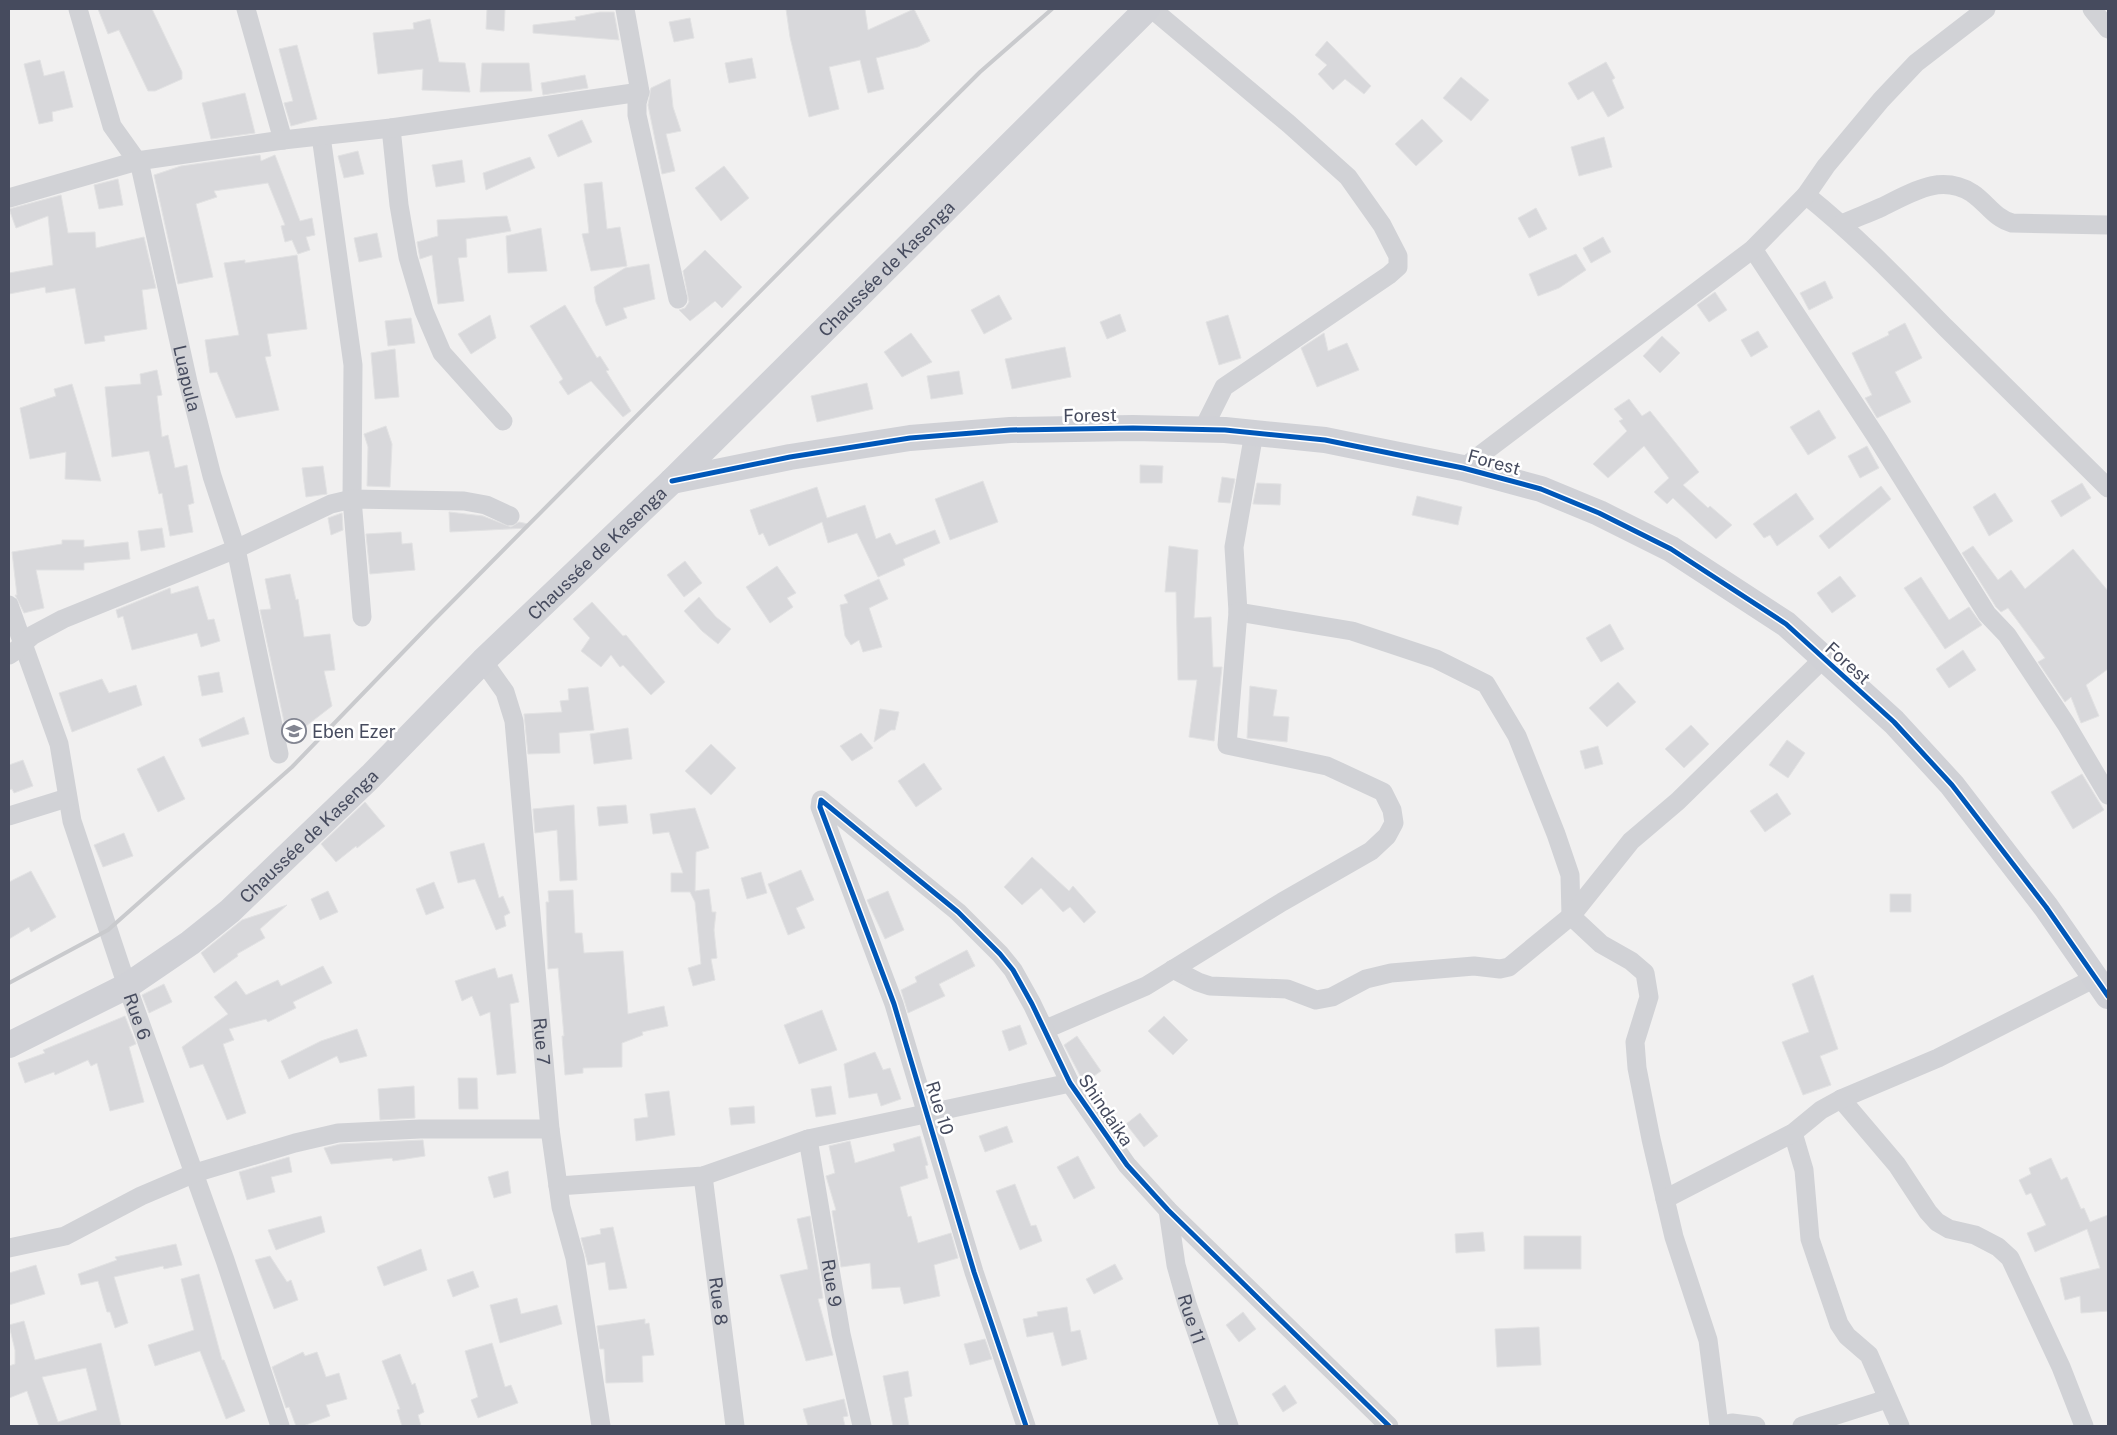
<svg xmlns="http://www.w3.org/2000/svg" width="2117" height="1435" font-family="'Public Sans',sans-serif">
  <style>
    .building { fill: #d8d8db; stroke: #e2e2e3; fill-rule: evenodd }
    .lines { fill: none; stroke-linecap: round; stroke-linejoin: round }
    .street { stroke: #d1d2d6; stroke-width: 19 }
    .secondary { stroke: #d0d1d6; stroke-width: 26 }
    .rail { stroke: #c9cacd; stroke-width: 4 }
    .cycleway-casing { stroke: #fff; stroke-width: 8 }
    .cycleway { stroke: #0057b8; stroke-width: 5 }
    .labels { text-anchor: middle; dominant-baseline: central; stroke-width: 5; stroke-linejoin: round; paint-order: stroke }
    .street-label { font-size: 18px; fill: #464b5e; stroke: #fff }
    .poi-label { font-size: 18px; fill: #464b5e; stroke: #fff; text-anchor: start }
  </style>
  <rect width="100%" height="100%" fill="#f1f0f0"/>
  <path class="building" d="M98 9H152L182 72V79L155 91H148L119 30 108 34Z
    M487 9H505L504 31 486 29Z
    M786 9H865L868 30 914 9 930 41 918 47 876 58 884 89 868 93 860 60 829 67 839 109 809 117 790 37Z
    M600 12H614L619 40 533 33V25L576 20 575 17Z
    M690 18 694 38 674 42 669 22Z
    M430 19 439 62 465 63 470 92 422 90 423 69 378 74 373 33 414 29 413 23Z
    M1327 41 1371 86 1364 94 1345 79 1333 90 1318 74 1327 65 1315 55Z
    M297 45 317 119 291 126 284 103 293 101 279 49Z
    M752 58 756 78 729 83 725 63Z
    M40 60 44 76 64 71 73 107 52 112 53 121 39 124 24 64Z
    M1606 62 1615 78 1612 80 1624 108 1608 117 1593 91 1578 100 1568 83Z
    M482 63H529L532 91 480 92Z
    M585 75 588 88 543 95 541 83Z
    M1461 77 1489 100 1471 121 1443 98Z
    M670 79 673 107 681 131 666 134 675 171 662 174 648 105 651 88Z
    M245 93 255 133 211 139 202 103Z
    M1422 119 1443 141 1416 166 1395 144Z
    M582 120 592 142 558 157 548 135Z
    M1604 137 1612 167 1579 176 1571 147Z
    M358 151 364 174 344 178 338 156Z
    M260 155 261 161 275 155 300 221 312 218 315 235 306 237 310 250 298 254 292 240 285 242 281 226 285 225 268 183 214 191 217 197 196 204 213 277 178 284 154 175 181 166Z
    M530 157 535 168 486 190 483 173Z
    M462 160 465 182 436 187 432 165Z
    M724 166 749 198 721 221 695 188Z
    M118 179 123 205 99 209 94 185Z
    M602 182 607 229 620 227 627 266 591 271 582 234 589 233 584 184Z
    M61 195 68 233 95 232 96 248 144 237 156 288 142 290 147 329 104 336 105 341 85 344 75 288 46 293 45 287 9 294V273L53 265 48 216 16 228 9 209Z
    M1536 208 1547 229 1529 238 1518 218Z
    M507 216 511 231 466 239 467 257 458 258 464 301 438 304 432 255 420 259 417 242 438 236 437 220Z
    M541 228 547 271 508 273 506 236Z
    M377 233 382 257 359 262 354 238Z
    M1603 237 1611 252 1591 263 1583 248Z
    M705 250 742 287 722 308 715 301 690 321 679 310 685 308 689 302 683 271Z
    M1576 254 1586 270 1559 288 1538 296 1529 274Z
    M297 255 307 329 267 334 271 356 265 357 279 410 236 418 217 372 210 373 205 340 239 335 224 263 245 260V263Z
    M649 264 655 299 623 308 627 318 606 326 596 302 594 287 625 268Z
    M1825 281 1833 298 1809 310 1800 293Z
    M1715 292 1727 310 1709 322 1697 305Z
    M999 295 1012 319 984 334 971 310Z
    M565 305 597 358 600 356 609 370 606 371 631 411 623 417 591 381 568 395 559 382 563 379 530 326Z
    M1120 314 1126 331 1107 339 1100 322Z
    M490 315 496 338 471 354 458 334Z
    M1228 315 1241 358 1219 365 1206 322Z
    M411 318 415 343 388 346 385 321Z
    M1905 323 1922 358 1895 372 1911 402 1877 418 1865 398 1872 395 1852 353 1889 335 1888 332Z
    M1758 331 1768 347 1751 357 1741 340Z
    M911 333 932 362 902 377 884 352Z
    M1324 333 1328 351 1347 343 1359 370 1317 387 1301 348Z
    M1662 336 1680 353 1660 373 1643 356Z
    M1065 347 1071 377 1012 389 1005 359Z
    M395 349 399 397 375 399 371 353Z
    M157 370 162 395 157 396 162 437 168 435 175 468 187 465 194 503 188 505 193 532 170 536 162 493 159 494 149 451 112 457 105 387 141 384 140 374Z
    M959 371 963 394 931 399 927 376Z
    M867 383 873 409 817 422 811 396Z
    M72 384 101 481 65 479 66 452 30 459 20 408 56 396 54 389Z
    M1629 399 1642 416 1650 411 1699 472 1683 485 1708 508 1710 506 1732 525 1716 539 1673 498 1667 504 1654 492 1669 478 1644 446 1608 478 1593 464 1627 431 1619 421 1623 419 1614 409Z
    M1819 410 1836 438 1808 455 1790 427Z
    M386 426 392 444 390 487 367 486 368 447 364 434Z
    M1867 446 1879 468 1860 478 1848 456Z
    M1140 465 1163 466 1162 483H1140Z
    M323 466 327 494 306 497 302 468Z
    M1222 477 1235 479 1230 503 1218 502Z
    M983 481 998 522 950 540 935 499Z
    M1257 483 1281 484 1280 505 1253 504Z
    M2082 483 2091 498 2061 517 2051 501Z
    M1881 486 1891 499 1829 549 1819 536Z
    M817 487 827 518 865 505 876 539 890 533 896 545 935 530 940 543 903 559 905 565 878 577 857 533 828 543 822 522 769 546 763 533 759 535 750 510Z
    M1796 493 1814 519 1777 546 1770 535 1764 538 1753 524Z
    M1995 493 2013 521 1989 536 1973 507Z
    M1417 496 1462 507 1458 525 1412 515Z
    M449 512 483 516 511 527 519 522 528 524V528L450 532Z
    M342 513 343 530 331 535 328 518Z
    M162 528 165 547 141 551 138 531Z
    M401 532 402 544 412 543 415 570 370 574 366 534Z
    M62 540H84V547L128 542 130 559 84 563V570H36L44 608 24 613 15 595H17L12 552 62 544Z
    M1169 546 1198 550 1194 618 1211 617 1213 667H1222L1214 741 1189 737 1197 680H1178L1176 592H1165Z
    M1973 546 1998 580 2011 570 2025 589 2073 549 2108 591V669L2086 685 2099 716 2081 723 2071 697 2065 702 2038 662 2045 658 2008 608 2001 612 1996 607 1962 553Z
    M685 561 702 583 684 597 667 575Z
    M777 566 796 593 787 598 793 607 770 623 746 587Z
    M290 574 296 600 298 599 304 637 330 634 335 670 324 671 332 706 288 740 260 610 271 609 265 579Z
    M1840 576 1856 596 1832 613 1817 593Z
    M1921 577 1949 620 1969 607 1982 625 1945 649 1904 588Z
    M879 579 888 599 869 608 882 647 863 652 859 640 851 645 845 636 840 605 848 603 844 595Z
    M198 586 208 620 214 619 220 641 201 647 197 633 132 650 123 616 118 618 116 610 170 588 171 594Z
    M699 597 716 617 731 629 718 644 702 631 684 611Z
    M592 602 623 636 626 635 665 682 651 695 623 665 620 667 611 655 601 667 581 651 590 638 573 619Z
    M1610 624 1624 649 1601 662 1586 638Z
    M1963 650 1976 670 1949 688 1936 669Z
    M219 672 223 692 202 696 198 676Z
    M102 679 109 693 136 685 142 705 72 732 59 693Z
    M1618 682 1636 702 1607 727 1589 708Z
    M1250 686 1277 690 1273 716 1289 717 1287 742 1247 738Z
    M588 687 594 730 559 733 560 753 528 754 524 714 562 712 560 701 569 700 568 689Z
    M880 709 899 712 895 730H891L874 742Z
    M244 717 249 734 202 747 199 739Z
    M1691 725 1709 744 1684 768 1665 749Z
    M628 728 632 759 594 764 590 734Z
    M861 733 873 748 852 761 840 746Z
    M1787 740 1805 753 1788 778 1769 765Z
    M711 744 736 768 711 795 685 771Z
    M1598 746 1603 764 1585 769 1580 751Z
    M164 756 185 799 158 812 137 769Z
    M23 760 33 786 14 793 12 789 9 790V765Z
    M924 763 942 789 916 807 898 781Z
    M2082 774 2104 810 2073 829 2051 792Z
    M1777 793 1791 814 1765 832 1750 811Z
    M365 802 385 826 357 848 356 846 336 862 321 844Z
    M574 805 577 880 560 881 557 830 535 833 533 809Z
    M626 805 628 823 599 826 597 807Z
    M695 808 709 848 696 852 695 891 709 889 712 912H716L714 930 717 958 711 959 715 980 693 986 688 968 701 964 695 902 690 892H671V873H683L669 832 653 834 650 814Z
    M124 833 133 856 103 867 94 845Z
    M484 843 499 898 503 896 510 913 504 916 506 926 496 930 475 879 458 883 450 852Z
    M1032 857 1069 891 1073 886 1096 912 1084 923 1070 907 1063 912 1041 888 1022 905 1004 887Z
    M801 870 814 900 796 908 805 928 788 935 768 884Z
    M31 871 56 917 31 932 29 927 9 939V882Z
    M761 872 767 893 747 899 741 878Z
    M434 882 444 908 426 915 416 889Z
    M573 890 575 933H582L584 953 623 951 628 1014 664 1006 668 1026 642 1032 643 1035 622 1043V1067L583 1068V1073L565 1075 562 1036H564L558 968 548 969 546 902H549L548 891Z
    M328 891 338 912 320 920 311 899Z
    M888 891 904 930 885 939 867 900Z
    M1890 894H1911V912H1890Z
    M287 905 260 929 265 938 237 954 238 956 214 973 201 953 242 920Z
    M967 950 975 966 939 984 945 996 908 1013 901 990 917 982 915 977Z
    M323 966 332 983 293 1002 296 1008 268 1022 266 1019 229 1029 234 1040 223 1044 246 1113 227 1120 203 1064 190 1068 182 1047 228 1014 214 997 236 981 246 995 278 980 281 986Z
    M495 968 498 978 512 974 519 1002 510 1004 516 1073 497 1075 490 1012 480 1016 472 996 462 1001 455 981Z
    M1813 975 1838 1049 1820 1056 1831 1085 1803 1095 1782 1042 1809 1032 1792 984Z
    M164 984 172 1002 149 1013 142 995Z
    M822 1010 837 1050 799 1064 784 1025Z
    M125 1016 136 1044 129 1047 144 1102 110 1111 97 1063 91 1066 88 1060 55 1075 54 1072 25 1083 18 1063 45 1053 43 1050Z
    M1164 1016 1188 1040 1173 1055 1148 1031Z
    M1020 1025 1027 1044 1009 1051 1002 1031Z
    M357 1029 367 1056 340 1063 337 1056 289 1079 281 1061 321 1041Z
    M1077 1036 1101 1071 1084 1083 1064 1045Z
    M875 1052 883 1070 890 1068 901 1099 881 1106 877 1093 849 1098 844 1064Z
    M458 1078H477L478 1109H459Z
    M414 1086 415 1118 380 1120 378 1089Z
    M831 1086 836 1114 816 1117 811 1089Z
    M669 1091 675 1135 636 1141 634 1119 648 1117 645 1094Z
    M754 1106 755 1123 731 1125 729 1108Z
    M1140 1113 1158 1136 1144 1147 1126 1124Z
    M1007 1126 1013 1142 985 1152 979 1136Z
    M920 1136 928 1165 925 1166 928 1178 900 1187 908 1217 911 1216 918 1243 951 1233 958 1258 934 1265 940 1296 904 1304 900 1287 872 1289 870 1263 841 1267 832 1211 836 1210 826 1176 835 1173 829 1146 850 1141 855 1163 895 1151 893 1144Z
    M423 1140 425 1156 393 1161 392 1158 331 1164 324 1148 340 1144Z
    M1078 1156 1095 1188 1074 1199 1057 1167Z
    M289 1157 292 1172 271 1177 275 1192 247 1200 239 1172Z
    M2051 1158 2061 1180 2067 1177 2081 1209 2084 1208 2090 1222 2108 1215V1311L2081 1313 2080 1296 2065 1300 2060 1278 2100 1268 2087 1229 2035 1252 2027 1233 2046 1225 2031 1193 2026 1195 2019 1180 2031 1174 2029 1168Z
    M508 1171 511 1193 494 1198 488 1177Z
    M1015 1184 1031 1226 1036 1225 1042 1241 1020 1250 996 1191Z
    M321 1216 325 1232 276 1250 268 1230Z
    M810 1216 823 1298 818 1299 833 1355 806 1361 780 1275 808 1269 797 1219Z
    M613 1227 627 1288 609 1290 605 1262 588 1265 581 1238 601 1234 600 1229Z
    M1483 1232 1485 1251 1456 1253 1455 1234Z
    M1524 1236H1581V1269H1524Z
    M176 1244 182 1265 164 1269 163 1266 114 1277 128 1323 115 1328 110 1312H107L98 1281 81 1285 78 1274 117 1260 115 1257Z
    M421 1249 427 1270 384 1286 377 1267Z
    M270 1256 287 1282 291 1280 298 1300 274 1309 255 1260Z
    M1115 1264 1123 1279 1094 1294 1086 1279Z
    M36 1265 45 1294 9 1305V1273Z
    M473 1271 479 1287 453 1297 447 1280Z
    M199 1274 222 1360H224L245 1411 226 1419 200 1351 155 1366 148 1345 194 1330 181 1279Z
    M517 1298 521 1314 557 1305 562 1324 500 1343 490 1305Z
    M1067 1307 1071 1332 1080 1330 1087 1359 1062 1366 1053 1332 1027 1337 1023 1319 1038 1316 1037 1312Z
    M1243 1312 1256 1329 1239 1342 1226 1325Z
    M645 1319V1324L649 1323 654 1355 642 1356 643 1382 606 1383 604 1349H600L597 1326Z
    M24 1321 35 1360 101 1343 121 1426H39L27 1391 9 1398V1366L15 1364V1350L9 1325ZM86 1368 97 1410 58 1422 42 1377Z
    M1539 1327 1541 1365 1497 1367 1495 1329Z
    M985 1339 992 1359 970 1365 964 1344Z
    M492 1343 505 1387 511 1385 518 1403 478 1418 471 1400 478 1397 465 1351Z
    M303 1352 305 1356 317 1352 326 1377 339 1373 347 1399 326 1405 330 1416 303 1426H296L289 1407 286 1408 272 1367Z
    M400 1354 412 1385 415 1383 424 1412 418 1415 421 1426H402L397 1410 400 1409 382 1361Z
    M908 1371 912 1396 904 1398 909 1426H893L883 1376Z
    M1285 1385 1297 1403 1283 1412 1272 1394Z
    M844 1399 848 1416 843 1417 845 1426H808L803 1409Z"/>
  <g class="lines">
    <g class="street">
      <path id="s1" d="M78 9 112 126 137 161 141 170 188 382 212 476 236 549 279 754"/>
      <path d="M246 9 283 140"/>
      <path d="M625 9 640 92 637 103V115L678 299"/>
      <path d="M1152 9 1289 124 1348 177 1382 225 1398 256V267L1389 275 1224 387 1203 429"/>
      <path d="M2092 9 2108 29"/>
      <path d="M391 128 399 205 408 257 424 311 442 353 503 421"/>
      <path d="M321 136 353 365 352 499 362 617"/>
      <path d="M1806 195C1857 236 1901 282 1946 328 2000 382 2054 435 2108 488"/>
      <path d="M9 198 137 161 283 140 391 128 640 92"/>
      <path d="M1842 224C1855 218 1869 213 1882 207 1911 193 1940 173 1972 193 1987 203 1994 218 2012 223L2108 225"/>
      <path d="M1753 249 1879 441 1987 614 2007 635 2066 724 2108 795"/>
      <path d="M1254 433 1234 547 1238 612 1352 631 1436 659 1486 684 1517 736 1556 834 1570 875 1571 916 1601 944 1631 961 1645 973 1649 997 1635 1042 1637 1068 1651 1139 1674 1237 1708 1340 1719 1426 1732 1423 1756 1426"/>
      <path d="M1463 468 1753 249 1806 195 1826 166 1881 100 1916 63 1986 9"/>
      <path id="s2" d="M9 605 59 744 72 821 127 986 225 1260 280 1426"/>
      <path d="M9 655 15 651 33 635 63 619 236 549 331 504 352 499 464 501 486 505 510 516"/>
      <path id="s3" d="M483 661 505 692 514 721 550 1129 561 1207 575 1258 601 1426"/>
      <path d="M9 816 67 798"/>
      <path d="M1173 969 1198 982 1210 986 1287 989 1316 1000 1332 997 1366 979 1391 973 1474 966 1500 969 1509 967 1571 916 1631 841 1678 801 1823 659"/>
      <path d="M1046 1029 1146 986 1282 902 1371 851 1387 836 1394 823 1392 810 1383 792 1327 766 1227 745 1238 612"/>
      <path d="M1841 1099 1897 1165 1928 1212 1937 1222 1949 1229 1975 1235 1998 1247 2010 1258 2061 1367 2084 1426"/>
      <path d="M1793 1133 1804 1170 1810 1239 1839 1324 1847 1336 1869 1355 1900 1426"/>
      <path id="s4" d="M808 1139 841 1334 862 1426"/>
      <path id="s5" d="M703 1176 735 1426"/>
      <path d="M558 1186 703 1176 808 1139 1070 1083"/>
      <path d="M1665 1199 1793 1133 1821 1110 1841 1099 1938 1058 2095 978"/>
      <path id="s6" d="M1168 1210 1176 1265 1187 1304 1229 1426"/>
      <path d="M9 1248 65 1236 141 1196 195 1173 295 1143 338 1133 420 1129H550"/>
      <path d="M1026 1426 974 1272 894 1004 820 807 821 800 958 912 1000 954 1013 970 1032 1004 1070 1083 1127 1165 1168 1210 1389 1426"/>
      <path d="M1802 1426 1887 1399"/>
    </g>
    <g class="secondary">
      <path d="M672 481 790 457 910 438 1010 430 1133 428 1225 430 1325 440 1463 468 1541 489 1599 513 1671 549 1786 624 1894 722 1952 785 2046 907 2108 996"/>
      <path id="s7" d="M9 1045 127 986 190 943 230 911 371 776 483 661 672 481 1147 9"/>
    </g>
    <path class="rail" d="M9 983 108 930 292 767 433 621 833 218 980 72 1052 9"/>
    <defs>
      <path id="cycleway" d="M672 481 790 457 910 438 1010 430 1133 428 1225 430 1325 440 1463 468 1541 489 1599 513 1671 549 1786 624 1894 722 1952 785 2046 907 2108 996
        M1026 1426 974 1272 894 1004 820 807 821 800 958 912 1000 954 1013 970 1032 1004 1070 1083 1127 1165 1168 1210 1389 1426"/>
    </defs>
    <use href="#cycleway" class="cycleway-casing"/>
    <use href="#cycleway" class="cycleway"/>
  </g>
  <defs>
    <symbol id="school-ring" viewBox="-11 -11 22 22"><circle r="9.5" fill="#fff" stroke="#828591" stroke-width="1.5"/><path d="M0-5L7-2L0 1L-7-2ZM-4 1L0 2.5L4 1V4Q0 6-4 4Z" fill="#828591"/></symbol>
  </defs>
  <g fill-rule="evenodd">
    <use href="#school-ring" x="280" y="717" width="28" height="28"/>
  </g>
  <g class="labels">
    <g class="street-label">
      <text stroke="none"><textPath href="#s7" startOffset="1178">Chaussée de Kasenga</textPath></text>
      <text stroke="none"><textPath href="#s1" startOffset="388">Luapula</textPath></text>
      <text transform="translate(1090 415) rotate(-1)">Forest</text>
      <text transform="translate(1494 462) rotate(15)">Forest</text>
      <text stroke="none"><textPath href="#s7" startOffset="772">Chaussée de Kasenga</textPath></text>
      <text transform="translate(1848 663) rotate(42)">Forest</text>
      <text stroke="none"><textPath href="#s7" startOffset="368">Chaussée de Kasenga</textPath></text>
      <text stroke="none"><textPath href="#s2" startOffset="432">Rue 6</textPath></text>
      <text stroke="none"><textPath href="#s3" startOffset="390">Rue 7</textPath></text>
      <text transform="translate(940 1108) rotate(73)">Rue 10</text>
      <text transform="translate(1106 1110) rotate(56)">Shindaika</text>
      <text stroke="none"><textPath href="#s4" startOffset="146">Rue 9</textPath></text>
      <text stroke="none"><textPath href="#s5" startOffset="126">Rue 8</textPath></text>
      <text stroke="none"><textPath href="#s6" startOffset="112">Rue 11</textPath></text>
    </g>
    <g class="poi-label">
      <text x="312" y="731">Eben Ezer</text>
    </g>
  </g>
  <rect width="2117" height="1435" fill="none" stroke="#464b5e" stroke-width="20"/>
</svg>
